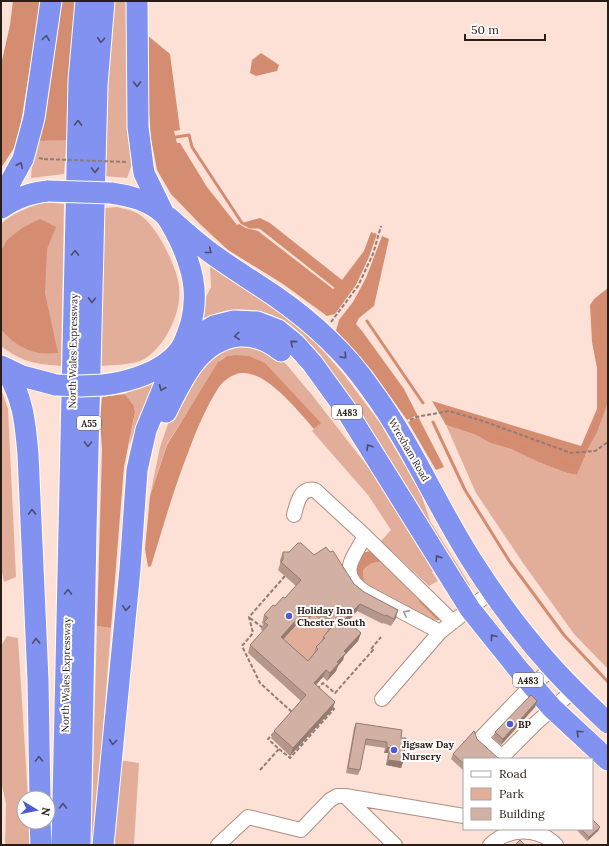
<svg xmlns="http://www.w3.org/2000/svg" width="609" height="846" font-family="Lora,serif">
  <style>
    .green { fill: #e3ae99 }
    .forest { fill: #d58d71 }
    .water { fill: #d48c70 }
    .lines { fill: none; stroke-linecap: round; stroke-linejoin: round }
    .stream { stroke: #d48c70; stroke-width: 3 }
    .minor-casing { stroke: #ae8e81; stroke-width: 16 }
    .highway-casing { stroke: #fff; stroke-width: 23 }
    .path { stroke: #927d75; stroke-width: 2; stroke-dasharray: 4 2; stroke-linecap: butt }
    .minor { stroke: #fff; stroke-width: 14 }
    .highway { stroke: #8192f0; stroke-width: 21 }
    .highway-bridge-casing { stroke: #fff; stroke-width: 23; stroke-linecap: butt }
    .path-bridge { stroke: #927d75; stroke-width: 2; stroke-dasharray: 4 2; stroke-linecap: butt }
    .highway-bridge { stroke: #8192f0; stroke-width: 21 }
    .wall { fill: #b5978c; fill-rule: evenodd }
    .shaded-wall { fill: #937b72 }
    .building { fill: #d2b0a3; stroke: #937b72; fill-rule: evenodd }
    .oneway { stroke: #4d4c6e }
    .oneway2 { stroke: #9f9997 }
    .poi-dot { fill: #4e5acf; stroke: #fff; stroke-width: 1.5 }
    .labels { text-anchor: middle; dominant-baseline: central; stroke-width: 4; stroke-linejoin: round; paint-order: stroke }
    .shield { fill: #fff; stroke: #6a615d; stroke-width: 1 }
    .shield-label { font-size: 9px; font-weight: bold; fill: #2a1d18 }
    .street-label { font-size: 10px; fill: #2a1d18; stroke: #fff }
    .poi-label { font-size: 10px; font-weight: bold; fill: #2a1d18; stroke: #fff; text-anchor: start }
  </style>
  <rect width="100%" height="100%" fill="#fde1d6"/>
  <path class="green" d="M77 1 64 174 31 178 33 148Z
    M112 1H128L132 164 127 178 104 176 109 48Z
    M46 202 64 204 61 366C36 364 21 362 1 346V224C14 212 29 207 46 202Z
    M117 207C125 209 133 210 140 215 157 226 177 267 179 286 181 304 175 321 166 336 161 345 150 357 140 361 128 365 113 365 100 366L105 208Z
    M210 266 288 318 318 345 345 376 380 423 420 491 430 521 470 585 468 588 324 361C313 348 302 333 288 323 271 311 245 307 225 311 218 313 211 315 204 318L206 297 211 287Z
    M234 342 273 353 286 364 312 395 372 472 409 526 435 569 432 572 438 581 429 586 381 541 391 530 368 495 312 431 320 423 234 355 227 356 220 360 167 444 150 496 160 447 168 424 180 395 207 357Z
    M154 382 129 446 135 412 134 406 125 394 131 390Z
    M1 389 8 409 16 577 4 582 1 567Z
    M608 402V669L574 634 523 563 476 493 446 425 476 435 490 443 511 449 538 462 567 473 577 475 589 447 597 433Z
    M376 562H382L419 596V602L437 620 432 621 367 588 364 581 363 571 369 564Z
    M313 614 330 630 328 636 305 669 277 643 297 624 299 625 306 617Z
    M97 626 111 628 94 845H91Z
    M7 636 18 638 28 798H24V822H29L30 845H5L6 803 1 781V646Z
    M119 760 139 763 134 845H113Z"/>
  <path class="forest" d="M13 1H41L21 122 14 148 1 168V65L10 25Z
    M56 1H77L67 140 34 141Z
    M147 35 170 54 180 130 174 131 177 143H180L207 187 237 225 239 224 246 228 258 231 333 289 336 287 260 227H250L242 223 260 218 270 223 342 280 364 251 371 232 377 234 369 257 356 285 335 314 327 316 283 284 228 250 200 224 171 194 157 170 151 139 147 84Z
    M40 219 56 227 47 249 45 293 58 353C52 353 45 354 39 353 25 351 9 340 1 329V251L7 240 22 228Z
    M382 236 389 239 374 306 359 318 356 324 362 331 404 389 444 467 436 470 408 422 416 418 415 416 407 420 372 371 336 331 339 320 353 302 366 278Z
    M608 288V402L597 433 589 447 577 475 567 473 538 462 511 449 490 443 476 435 446 425 432 401 581 446 597 409V368L592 342 590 305 594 299Z
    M234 355 249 356 265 363 321 423 314 429C298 411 267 371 241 373 233 374 224 380 219 387 206 407 197 429 189 450 174 488 163 527 151 566L148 567 145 549 150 496 167 445 218 362 227 356Z
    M125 394 134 406 135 412 124 467 111 628 97 626 102 450 100 420 102 397Z
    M371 551 382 562C373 562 369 563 363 571L364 581 367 588 355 575 358 558 365 552Z
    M419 596 439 617V620H437L419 602Z"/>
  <path class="water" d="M261 53 279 65 277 71 256 76 250 73 252 60Z"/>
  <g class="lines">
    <path class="stream" d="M176 137 189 135 192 147 242 223 250 227H260L336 287
      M367 321 423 403
      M450 420 472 425 494 438 515 443 555 461 574 467 603 411V354L598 306 608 297
      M433 422 465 490 510 562 564 635 608 682"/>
    <defs>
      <path id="minor" d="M294 515C297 503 300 487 315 490L365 536 453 622
        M365 536C353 559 337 573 365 592L440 632
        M553 668 532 685 481 738 502 757 536 723 574 690
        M382 699 440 632 492 591
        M345 796 395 845
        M218 845 248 817 301 830 330 800 337 796H345L464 816
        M490 845C509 827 538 827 556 845"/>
      <path id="highway" d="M137 1 138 127 143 166 144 173 163 212
        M1 199 23 159 34 118 51 1
        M1 208C17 198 29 193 48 191
        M168 217C184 231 200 246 218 258 236 271 256 283 275 296 311 321 345 352 370 388 411 443 437 507 474 564 497 600 523 635 552 667 570 687 589 705 608 723
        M183 345 214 326 234 321 257 322 278 330 295 344 312 363 346 410 470 609 519 670 552 708 608 760
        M1 366 22 376 56 385
        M5 368C23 398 25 420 28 454L38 680 40 798
        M103 385C129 382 162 372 179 351 185 343 188 332 191 323 199 291 192 266 178 237 174 230 170 220 164 214 148 200 131 196 111 193
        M166 412C182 380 199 340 239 336 255 335 269 341 281 351
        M40 822 41 845
        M62 845 79 80 86 1
        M80 845 86 531 97 85 104 1
        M103 845 130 569 137 470 146 430 178 352"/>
    </defs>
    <use href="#minor" class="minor-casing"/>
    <use href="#highway" class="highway-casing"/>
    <path class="path" d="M39 158 44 159
      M331 322 358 286 373 254 381 226
      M410 420 416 417 449 411 483 421 571 453 595 451 608 442
      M285 576 249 617 253 633 242 646 260 683 293 713
      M250 618 263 628
      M317 689 323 683 335 693 373 650 371 649 381 637
      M279 749 290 758 334 709 332 707
      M260 770 279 749 268 739 274 733"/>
    <use href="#minor" class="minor"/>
    <use href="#highway" class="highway"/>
    <defs>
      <path id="highway-bridge" d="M48 191 111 193
        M56 385 81 386 103 385"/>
    </defs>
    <use href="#highway-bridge" class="highway-bridge-casing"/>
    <path class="path-bridge" d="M44 159 127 162"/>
    <use href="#highway-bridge" class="highway-bridge"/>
  </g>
  <path class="wall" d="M283 552 314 555 364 592 398 610 391 626 383 623V624L357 611 348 622 361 633 358 641 344 656 343 660 338 666 336 671 327 681 323 677 316 685 335 702 332 710 290 756 271 738 274 731 301 701 248 653 250 645 263 631 261 630 263 624 262 623 264 615 285 598 296 586 278 570 280 564V560ZM313 614 328 628 327 633 323 637 321 643 316 647 314 653 308 661 283 639 297 624 299 625 306 617 309 619Z
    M537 701 535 707 501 745 493 738 495 732Z
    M356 723 401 738 403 762 401 768 386 765 388 753H384L385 748 365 745 360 770 358 775 346 773 354 728Z
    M453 754 464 759V771L451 759Z
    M600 827 598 831 587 841 576 829H592Z"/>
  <path class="shaded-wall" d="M360 604 357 611 342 627 345 619Z
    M315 606 313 614 309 619 311 611Z
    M309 609 306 617 299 625 301 618Z
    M398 610 396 618 391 626 394 619Z
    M300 616 297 624 278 645 281 637Z
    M361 633 358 641 344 656 343 660 338 666 336 671 327 681 330 673 344 651Z
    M326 670 323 677 311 690 314 683Z
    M537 701 535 707 501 745 503 739Z
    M335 702 332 710 290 756 293 748Z
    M387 747 390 748 388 753H384Z
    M388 760 403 762 401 768 386 765Z
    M600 827 598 831 587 841 589 837Z"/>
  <path class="building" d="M298 543H301L314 555 326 547 330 552 333 551 354 584 364 592 398 610 394 619 386 615 385 616 360 604 345 619 361 633 344 651 346 653 337 662 339 663 330 673 326 670 314 683 335 702 293 748 274 731 306 695 250 645 268 625 264 622 268 618 264 615 273 605 275 606 283 597 285 598 301 580 281 562 283 560V552H289ZM315 606 333 622 329 627 331 628 323 637 325 638 316 647 318 649 308 661 281 637 300 616 301 618 309 609 311 611Z
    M531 695 537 701 503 739 495 732Z
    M356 723 402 730 401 738H406L403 762 388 760 390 748 387 747V742L366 739 360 770 348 768Z
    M474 731 477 739 498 758 500 759H464V764L453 754Z
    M592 819 600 827 589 837 581 829H592Z
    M520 840 525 845H515Z"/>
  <defs><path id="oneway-chevron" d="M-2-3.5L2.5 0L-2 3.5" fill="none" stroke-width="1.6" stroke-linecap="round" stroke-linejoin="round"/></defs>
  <g class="oneway">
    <use href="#oneway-chevron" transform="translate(46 38) rotate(-82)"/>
    <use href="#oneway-chevron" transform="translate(101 40) rotate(95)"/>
    <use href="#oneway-chevron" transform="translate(137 84) rotate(89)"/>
    <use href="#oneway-chevron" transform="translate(78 123) rotate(-89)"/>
    <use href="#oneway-chevron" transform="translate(20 165) rotate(-64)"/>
    <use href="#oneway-chevron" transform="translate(95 170) rotate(91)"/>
    <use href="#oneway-chevron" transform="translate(209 251) rotate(39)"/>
    <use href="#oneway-chevron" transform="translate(75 253) rotate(-89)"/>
    <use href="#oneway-chevron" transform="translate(92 300) rotate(91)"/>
    <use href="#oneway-chevron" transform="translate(237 336) rotate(175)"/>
    <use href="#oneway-chevron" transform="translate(293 343) rotate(-139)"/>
    <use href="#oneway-chevron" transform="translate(344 356) rotate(47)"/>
    <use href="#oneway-chevron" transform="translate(162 388) rotate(113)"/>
    <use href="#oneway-chevron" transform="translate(88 444) rotate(91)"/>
    <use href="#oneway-chevron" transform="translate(369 447) rotate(-122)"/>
    <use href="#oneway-chevron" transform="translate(32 512) rotate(-92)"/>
    <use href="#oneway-chevron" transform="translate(438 558) rotate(-122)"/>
    <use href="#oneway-chevron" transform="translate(68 592) rotate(-89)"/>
    <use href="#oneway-chevron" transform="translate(126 608) rotate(96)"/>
    <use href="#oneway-chevron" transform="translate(493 637) rotate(-128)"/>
    <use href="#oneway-chevron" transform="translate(36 641) rotate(-92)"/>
    <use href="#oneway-chevron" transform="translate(579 733) rotate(-137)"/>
    <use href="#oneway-chevron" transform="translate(113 742) rotate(95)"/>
    <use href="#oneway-chevron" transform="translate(39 759) rotate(-91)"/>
    <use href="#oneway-chevron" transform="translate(63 806) rotate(-89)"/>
  </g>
  <use class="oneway2" href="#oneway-chevron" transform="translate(406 613) rotate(-152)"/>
  <g class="poi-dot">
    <circle cx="289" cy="616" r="4"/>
    <circle cx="510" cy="724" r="4"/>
    <circle cx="394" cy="750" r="4"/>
  </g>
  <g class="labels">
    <g class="shield">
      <rect x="332" y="405" width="30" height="14" rx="3"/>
      <rect x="77" y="416" width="24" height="14" rx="3"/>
      <rect x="513" y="673" width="30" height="14" rx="3"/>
    </g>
    <g class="shield-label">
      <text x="347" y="412">A483</text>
      <text x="89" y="423">A55</text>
      <text x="528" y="680">A483</text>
    </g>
    <g class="street-label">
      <text transform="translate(73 351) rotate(-89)">North Wales Expressway</text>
      <text transform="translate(409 450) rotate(60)">Wrexham Road</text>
      <text transform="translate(66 675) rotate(-89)">North Wales Expressway</text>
    </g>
    <g class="poi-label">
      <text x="297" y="610">Holiday Inn<tspan x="297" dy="12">Chester South</tspan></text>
      <text x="518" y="724">BP</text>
      <text x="402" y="744">Jigsaw Day<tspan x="402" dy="12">Nursery</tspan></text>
    </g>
  </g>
  <rect width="609" height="846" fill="none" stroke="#2a1d18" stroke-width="4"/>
  <rect x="463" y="758" width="130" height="72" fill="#ffffff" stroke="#aaa5a3"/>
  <rect x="471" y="771" width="20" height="6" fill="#ffffff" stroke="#aaa5a3"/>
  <text x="499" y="778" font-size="12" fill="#2a1d18">Road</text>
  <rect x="471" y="788" width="20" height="12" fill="#e3ae99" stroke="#aaa5a3"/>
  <text x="499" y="798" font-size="12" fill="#2a1d18">Park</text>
  <rect x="471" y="808" width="20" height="12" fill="#d2b0a3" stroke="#aaa5a3"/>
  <text x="499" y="818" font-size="12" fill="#2a1d18">Building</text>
  <g transform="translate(36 810) rotate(100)"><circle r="19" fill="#ffffff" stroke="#aaa5a3"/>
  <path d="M0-3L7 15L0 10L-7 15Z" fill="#4e5acf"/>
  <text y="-6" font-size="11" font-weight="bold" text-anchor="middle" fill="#2a1d18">N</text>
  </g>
  <path d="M465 34v6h80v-6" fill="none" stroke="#2a1d18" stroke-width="2"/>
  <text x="471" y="34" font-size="12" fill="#2a1d18" stroke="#ffffff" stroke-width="3" paint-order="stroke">50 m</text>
</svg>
